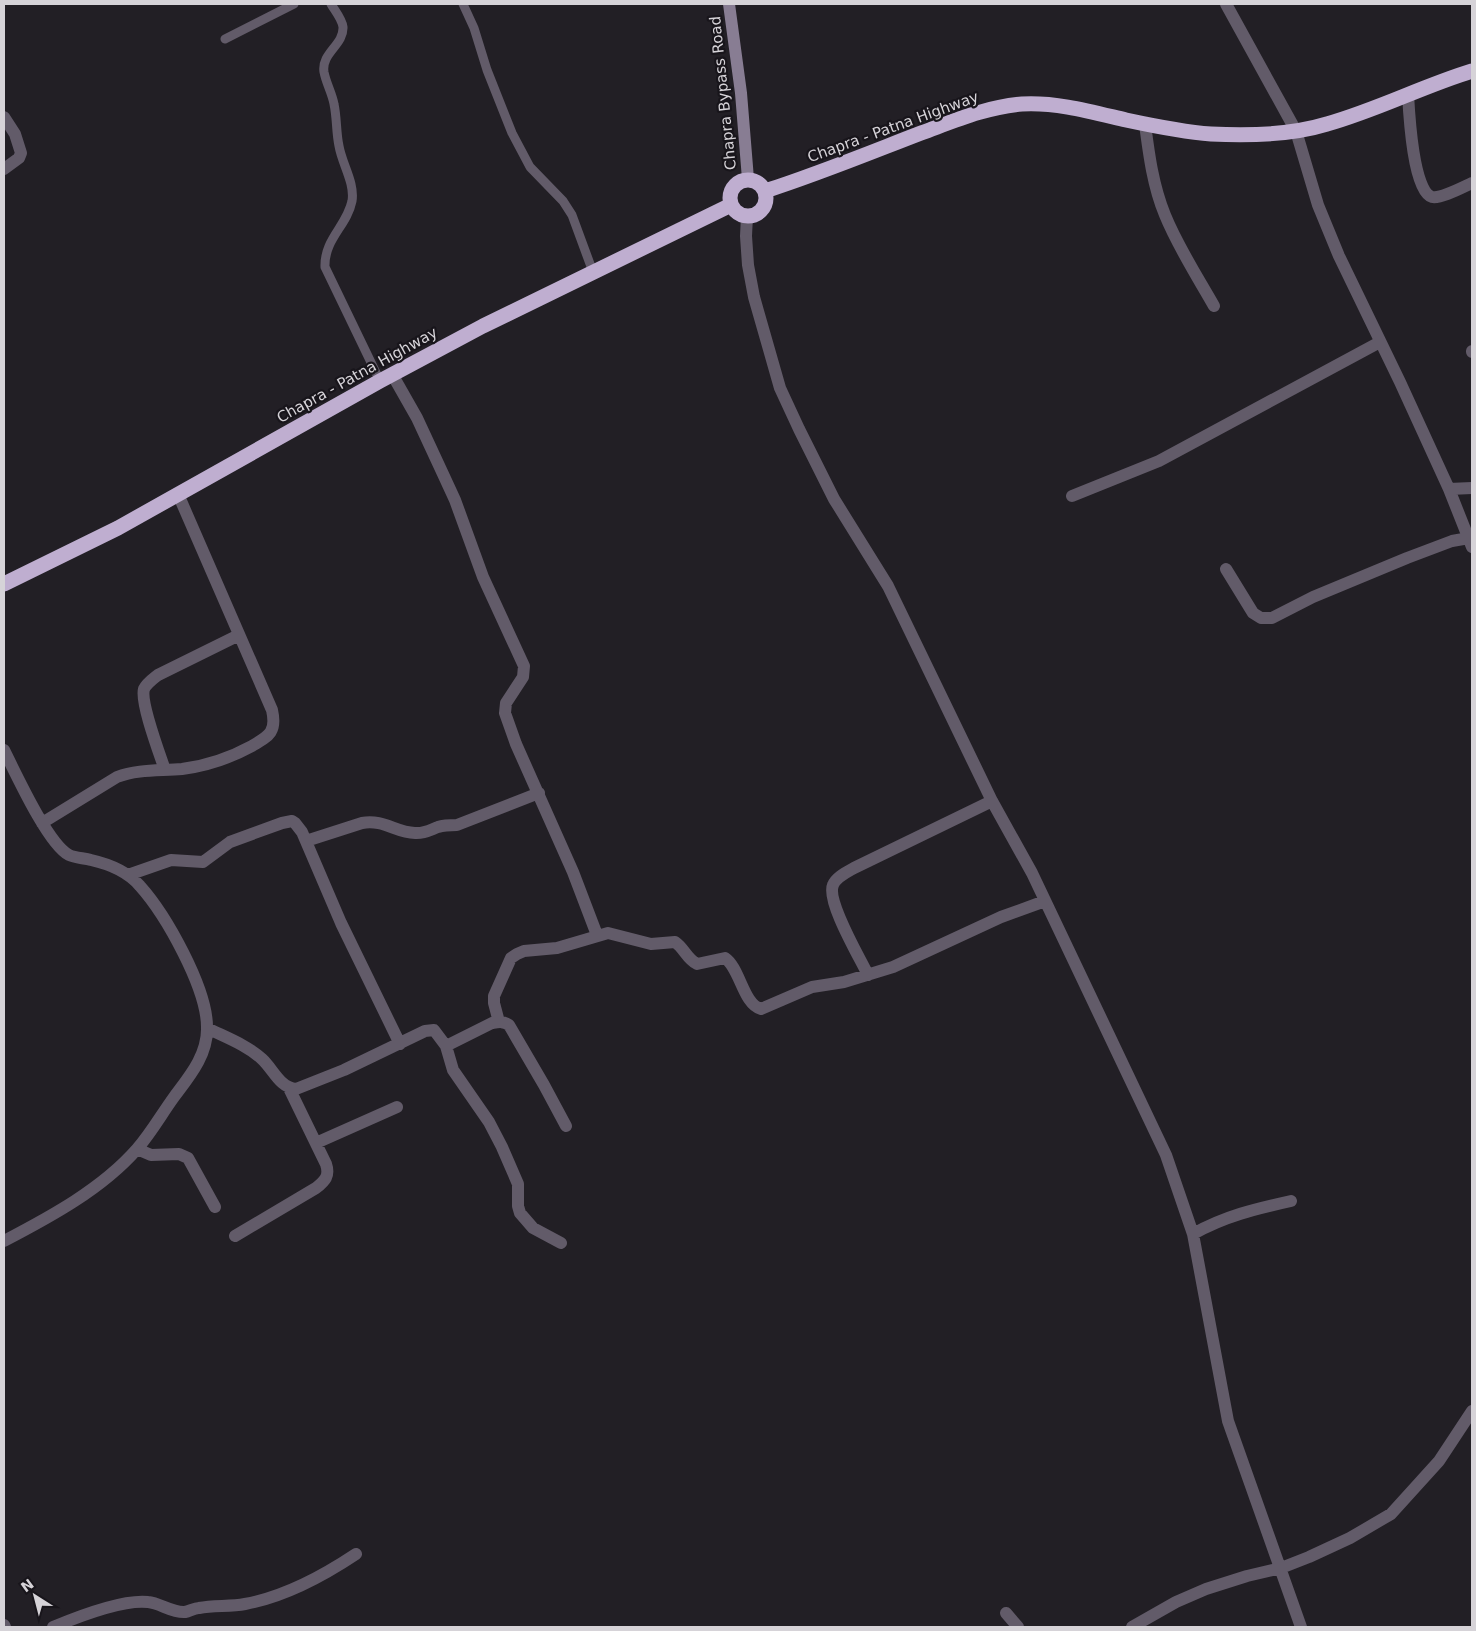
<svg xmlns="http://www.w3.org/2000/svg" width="1476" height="1631" font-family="'DejaVu Sans',sans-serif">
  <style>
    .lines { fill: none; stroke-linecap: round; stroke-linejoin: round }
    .lane { stroke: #625b69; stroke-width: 9 }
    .street { stroke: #625b69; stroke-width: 12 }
    .secondary { stroke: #887d93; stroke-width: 12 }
    .highway { stroke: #bfaed0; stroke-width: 15 }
    .labels { text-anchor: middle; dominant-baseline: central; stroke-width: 4.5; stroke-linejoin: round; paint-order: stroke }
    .street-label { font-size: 15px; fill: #d6d3d8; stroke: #18151b }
  </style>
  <rect width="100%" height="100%" fill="#221f25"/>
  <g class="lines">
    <path class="lane" d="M331 4C335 11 342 19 343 27 344 45 321 53 324 72 326 83 332 93 334 104 337 118 336 132 339 146 342 164 355 183 352 201 347 226 324 239 325 267L380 381
      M463 4 474 28 487 70 512 133 530 167 563 201 572 215 593 272
      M225 39 294 4"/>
    <path class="street" d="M1226 4 1296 131 1318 205 1339 256 1400 382 1449 489 1472 547
      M1408 94C1409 112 1413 192 1432 197 1441 199 1463 187 1472 183
      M4 117 15 134 21 153 19 158 4 169
      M1145 124C1149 155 1153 186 1165 215 1178 247 1197 276 1214 306
      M747 216 746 236 748 265 754 297 780 388 799 429 834 499 888 586 992 801 1032 873 1166 1155 1193 1234 1228 1421 1301 1627
      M1472 352V351
      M392 374 417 418 443 474 455 500 483 577 524 666 523 677 506 703 505 713 516 744 573 872 597 935
      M1449 489 1472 488
      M1072 496 1159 461 1380 342
      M1226 569 1253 613 1261 618H1272L1313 597 1407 558 1452 541 1469 538
      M4 750C16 774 48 844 69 855 75 858 84 858 91 860 109 864 128 872 140 886 166 915 207 988 207 1027 208 1055 189 1077 174 1097 161 1115 151 1133 137 1149 102 1189 50 1217 4 1241
      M165 770C160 755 140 702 144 689 147 683 153 679 158 675L239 635
      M42 823 117 777C138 769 160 771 182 769 206 766 230 758 252 746 269 736 277 732 272 710L178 494
      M306 841 362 823C384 819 396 833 415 833 423 834 430 830 438 827 444 825 451 825 457 825L539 793
      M128 875 171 860 203 862 230 842 282 823 292 821 295 823 302 832 341 923 400 1044
      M868 975C860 958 826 901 833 885 836 877 847 872 854 868L992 801
      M499 1022 494 1003V996L511 958 517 954 524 951 557 948 608 933 651 944 675 942C684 948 687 959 697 964L725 958C740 968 743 1004 761 1009L812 987 844 982 893 967 1001 917 1045 901
      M207 1028C225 1037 247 1045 262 1059 273 1069 280 1088 296 1089L344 1070 425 1031 434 1030 446 1046 453 1070 489 1122 502 1147 518 1184V1206L520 1213 533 1228 561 1243
      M446 1046 492 1023C499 1022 503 1021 509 1025L544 1085 566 1126
      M316 1143 397 1107
      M137 1149 151 1155 179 1154 188 1158 215 1207
      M1193 1234C1225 1216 1255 1209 1291 1201
      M235 1236 316 1188C325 1181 330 1176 326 1164L289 1088
      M1006 1613 1018 1627
      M4 1625 5 1627
      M53 1627C77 1617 122 1599 148 1602 160 1603 172 1613 185 1612 190 1611 194 1608 199 1608 214 1605 230 1607 245 1604 284 1597 323 1576 356 1554
      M1132 1627 1176 1602 1206 1589 1247 1576 1281 1568 1309 1557 1350 1538 1391 1514 1439 1461 1472 1411"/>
    <path class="secondary" d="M729 4 741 93 748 179"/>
    <path class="highway" d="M730 198a18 18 0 1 1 36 0a18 18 0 1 1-36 0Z
      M765 191C818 174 869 153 921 133 954 121 986 107 1022 104 1057 102 1092 112 1126 120 1154 126 1183 132 1211 134 1249 136 1291 135 1327 124 1377 110 1423 86 1472 71
      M4 584 118 528 380 381 483 326 731 205"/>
  </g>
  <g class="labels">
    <g class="street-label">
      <text transform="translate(723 93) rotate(-96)">Chapra Bypass Road</text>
      <text transform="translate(893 127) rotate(-20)">Chapra - Patna Highway</text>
      <text transform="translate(357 375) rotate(-29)">Chapra - Patna Highway</text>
    </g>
  </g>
  <rect width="1476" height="1631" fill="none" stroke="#d6d3d8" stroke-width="10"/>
  <g transform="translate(35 1596) rotate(324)" stroke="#18151b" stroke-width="4" paint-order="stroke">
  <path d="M0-4L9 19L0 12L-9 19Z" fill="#d6d3d8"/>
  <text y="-8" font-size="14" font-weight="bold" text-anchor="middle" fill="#d6d3d8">N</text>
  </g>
</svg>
